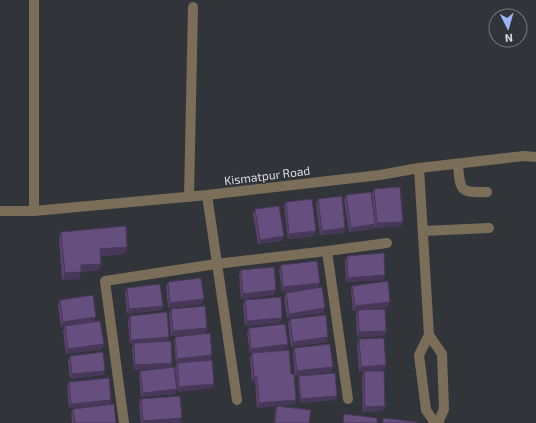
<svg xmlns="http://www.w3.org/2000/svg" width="536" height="423" font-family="'Exo 2',sans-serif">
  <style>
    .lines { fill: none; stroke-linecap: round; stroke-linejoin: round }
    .minor { stroke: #7a6e58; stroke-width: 10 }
    .wall { fill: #58446c }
    .shaded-wall { fill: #473758 }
    .building { fill: #664f7e; stroke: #473758 }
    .labels { text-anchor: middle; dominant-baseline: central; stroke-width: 3; stroke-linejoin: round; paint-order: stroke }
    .street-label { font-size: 12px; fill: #dddfe3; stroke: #31353a }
  </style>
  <rect width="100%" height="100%" fill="#31353a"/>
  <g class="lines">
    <path class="minor" d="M34 0V211
      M458 164C460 190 459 193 487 192
      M419 168 429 335 442 354 444 409 438 423
      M207 195 237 400
      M189 197 193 7
      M0 211H34L207 195 380 175 419 168 524 156 536 157
      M423 231 489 228
      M327 251 348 399
      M429 335 419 355 426 410 435 423
      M124 423 105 281 216 264 327 251 387 243"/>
  </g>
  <path class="wall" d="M374 189 403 222 401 226 375 228V225L374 229 349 232 344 200 346 195 374 215 372 194Z
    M318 199 344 233 320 235 316 204Z
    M286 202 314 236 288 239 284 206Z
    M255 209 282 241 258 244 253 214Z
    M61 232 127 247 125 254 100 256 101 264 98 270 81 272 79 279 62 280 59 238Z
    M347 256 384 280 346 282 345 261Z
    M281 265 318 288 282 292 279 270Z
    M241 270 274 295 241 299 239 275Z
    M168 282 202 304 168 308 166 286Z
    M352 286 388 307 353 311 351 290Z
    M127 288 163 306 161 310 127 314 125 293Z
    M286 293 325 308 323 313 287 318 284 298Z
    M60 300 94 321 102 349 66 354 63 331 65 326 61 327 58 305Z
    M245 300 282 318 280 323 245 326 243 304Z
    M171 309 207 328 205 333 171 336 169 314Z
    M358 310 386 331 384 336 357 337 356 315Z
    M130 316 169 337 167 341 172 363 171 367 134 370 132 348 134 344H130L128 321Z
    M290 319 327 342 291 347 288 324Z
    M249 328 288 344 286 349 253 353 291 374 296 400 294 404 277 406 309 423H274L275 411 277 406 257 408 255 381 252 382 250 358 252 353H250L247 333Z
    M175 337 212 355 210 360 212 388 178 392 175 368 177 363H176L174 341Z
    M359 339 386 365 384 370 359 372 357 344Z
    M294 348 331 372 295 376 293 353Z
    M70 356 105 371 103 375 70 379 68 361Z
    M140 371 175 394 141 397 139 376Z
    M364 371 383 411 363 412 362 376Z
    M299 376 335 400 300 403 298 381Z
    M69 382 111 400 109 405 69 408 67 387Z
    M141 399 180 423H141L139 404Z
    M73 409 116 423H72L71 414Z"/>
  <path class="shaded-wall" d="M403 222 401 226 375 228 377 223Z
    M375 224 374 229 349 232 351 228Z
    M345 228 344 233 320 235 322 231Z
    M316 231 314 236 288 239 289 234Z
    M284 236 282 241 258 244 260 240Z
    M127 247 125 254 97 256 100 249Z
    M101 264 98 270 78 272 81 265Z
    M81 272 79 279 62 280 65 273Z
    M385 275 384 280 346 282 348 278Z
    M320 283 318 288 282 292 283 287Z
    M276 290 274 295 241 299 243 294Z
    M204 299 202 304 168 308 170 303Z
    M390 302 388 307 353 311 355 306Z
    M163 306 161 310 127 314 129 309Z
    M325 308 323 313 287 318 289 314Z
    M96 317 94 321 61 327 63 322Z
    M282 318 280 323 245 326 247 321Z
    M207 328 205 333 171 336 173 331Z
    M386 331 384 336 357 337 359 332Z
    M169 337 167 341 130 344 131 340Z
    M328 337 327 342 291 347 293 342Z
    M104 344 102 349 66 354 68 349Z
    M288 344 286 349 250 353 251 349Z
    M212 355 210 360 176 363 177 359Z
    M172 363 171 367 134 370 135 365Z
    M386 365 384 370 359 372 361 367Z
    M333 367 331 372 295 376 297 371Z
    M105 371 103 375 70 379 72 374Z
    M254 377H257L255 381 252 382Z
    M214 384 212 388 178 392 179 387Z
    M177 389 175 394 141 397 143 393Z
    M337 396 335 400 300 403 301 399Z
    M111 400 109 405 69 408 71 404Z
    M296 400 294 404 257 408 259 403Z
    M385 406 383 411 363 412 365 407Z
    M182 418 180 423H142L143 421Z"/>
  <path class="building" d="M400 187 403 222 377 223 374 189Z
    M371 192 375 224 351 228 346 195Z
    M342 196 345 228 322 231 318 199Z
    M312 199 316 231 289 234 286 202Z
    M279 206 284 236 260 240 255 209Z
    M126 226 127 247 100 249 101 264 81 265V272L65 273 61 232Z
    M384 253 385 275 348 278 347 256Z
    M317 261 320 283 283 287 281 265Z
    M274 267 276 290 243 294 241 270Z
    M201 278 204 299 170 303 168 282Z
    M388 281 390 302 355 306 352 286Z
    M160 284 163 306 129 309 127 288Z
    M322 287 325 308 289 314 286 293Z
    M93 295 96 317 63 322 60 300Z
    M281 297 282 318 247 321 245 300Z
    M205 306 207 328 173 331 171 309Z
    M385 309 386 331 359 332 358 310Z
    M167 312 169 337 131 340 130 316Z
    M326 315 328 337 293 342 290 319Z
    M100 321 104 344 68 349 65 326Z
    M285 324 288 344 251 349 249 328Z
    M210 333 212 355 177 359 175 337Z
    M384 338 386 365 361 367 359 339Z
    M171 341 172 363 135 365 134 343Z
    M330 344 333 367 297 371 294 348Z
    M289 350 291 374H294L296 400 259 403 257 377H254L252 353Z
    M103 352 105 371 72 374 70 356Z
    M212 360 214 384 179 387 177 363Z
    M174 367 177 389 143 393 140 371Z
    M364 371H384L385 406 365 407Z
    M335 373 337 396 301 399 299 376Z
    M109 378 111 400 71 404 69 382Z
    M180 396 182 418 143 421 141 399Z
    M114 404 116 423H75L73 409Z
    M277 406 311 410 309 423H275Z
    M344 414 377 418V423H343Z
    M383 418 417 422V423H383Z"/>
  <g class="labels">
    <g class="street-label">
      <text transform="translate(267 175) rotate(-7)">Kismatpur Road</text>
    </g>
  </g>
  <g transform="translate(508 28) rotate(175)"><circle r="19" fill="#31353a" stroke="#76797e"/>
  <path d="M0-3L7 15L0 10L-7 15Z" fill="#9eb4fd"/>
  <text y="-6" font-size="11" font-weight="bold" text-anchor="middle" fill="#dddfe3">N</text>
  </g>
</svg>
